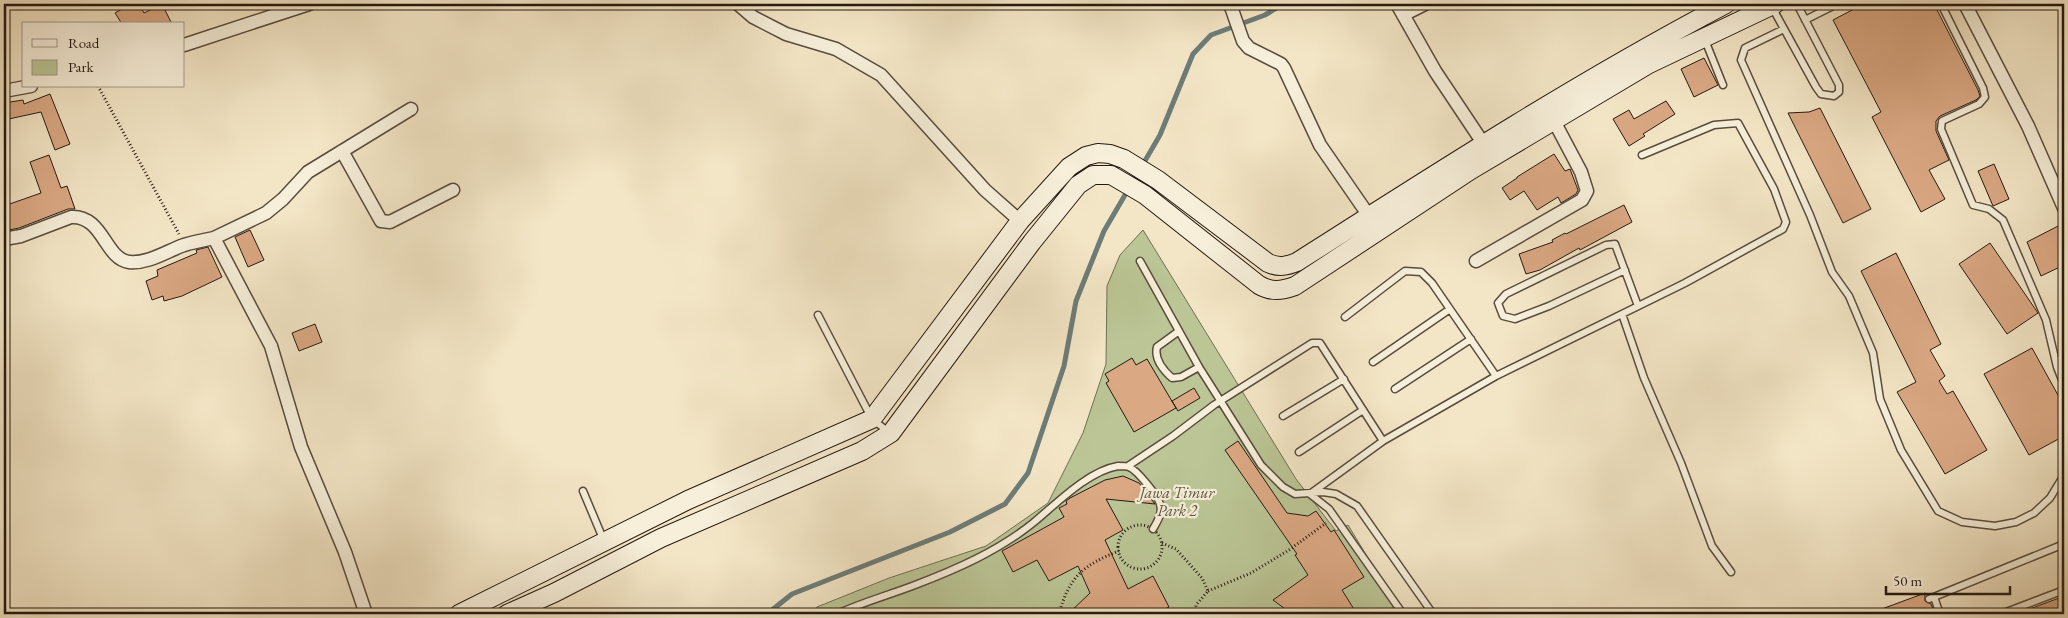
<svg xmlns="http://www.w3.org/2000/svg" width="2068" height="618" font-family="'EB Garamond',serif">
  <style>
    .green { fill: #bbc595; stroke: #706f53 }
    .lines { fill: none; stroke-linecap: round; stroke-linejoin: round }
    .stream { stroke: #6d7c78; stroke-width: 5 }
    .building { fill: #daa883; stroke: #261911 }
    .lane-casing { stroke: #594c3e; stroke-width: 9 }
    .street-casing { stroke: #594c3e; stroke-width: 15 }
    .secondary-casing { stroke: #261911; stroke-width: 20 }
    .path { stroke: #261911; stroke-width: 3; stroke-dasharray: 1 2.5; stroke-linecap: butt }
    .lane { stroke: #f7efda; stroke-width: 6 }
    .street { stroke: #f7efda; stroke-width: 12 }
    .secondary { stroke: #f7efda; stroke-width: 18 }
    .labels { text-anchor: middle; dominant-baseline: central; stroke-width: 4.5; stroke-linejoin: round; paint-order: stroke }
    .park-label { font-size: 16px; font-style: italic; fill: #5a553f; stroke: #f7efda }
  </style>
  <rect width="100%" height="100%" fill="#f3e6c6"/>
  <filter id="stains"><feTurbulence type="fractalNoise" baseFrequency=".004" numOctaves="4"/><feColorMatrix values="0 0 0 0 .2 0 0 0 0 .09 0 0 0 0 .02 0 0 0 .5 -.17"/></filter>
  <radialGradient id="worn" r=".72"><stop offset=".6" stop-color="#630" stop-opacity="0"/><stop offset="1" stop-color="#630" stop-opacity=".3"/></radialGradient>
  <path class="green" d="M1143 230 1296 479 1336 531 1348 525 1402 614H810L817 607 889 578 986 546 1048 503 1083 433 1106 364 1107 286 1120 255Z"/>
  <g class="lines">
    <path class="stream" d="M767 614 792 594 950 532 1005 504 1028 473 1064 366 1076 301 1104 231 1160 135 1193 54 1211 35 1265 15 1283 4"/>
  </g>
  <path class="building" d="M130 4H139L144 13 162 4 172 24H122L115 13Z
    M1854 4H1934L1978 90 1980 96 1976 100 1940 116 1936 121V131L1949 160 1929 170 1945 199 1921 212 1872 117 1881 112 1833 20 1856 8Z
    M1704 58 1718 85 1694 97 1681 69Z
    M50 94 70 144 55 150 41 112 4 120V103L23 100 24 104Z
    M1666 101 1675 114 1643 134 1645 136 1629 146 1613 119 1629 110 1634 119Z
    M1820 108 1871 209 1843 223 1788 113 1809 112Z
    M1554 154 1565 171 1570 169 1578 190 1576 194 1561 203 1558 197 1537 210 1524 191 1510 200 1502 188 1517 178V177Z
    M49 155 61 188 67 186 75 209H68L19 228 4 231V206L41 193 30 162Z
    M1994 164 2009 199 1993 206 1978 171Z
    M1624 205 1632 222 1580 250 1579 248 1540 270 1526 274 1519 254 1553 242 1552 240 1565 233 1566 234Z
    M2064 223V265L2041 276 2027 242Z
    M250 230 264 260 248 267 235 237Z
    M1990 243 2038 313 2007 334 1959 264Z
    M208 247 222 277 182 296 164 301 163 296 152 300 146 281 158 276 157 270 197 253 196 250Z
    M1896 253 1941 344 1930 350 1945 376 1939 381 1947 394 1953 391 1987 450 1945 474 1897 392 1916 382 1861 271Z
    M315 324 322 342 299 351 292 333Z
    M2032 348 2064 406V436L2029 455 1984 374Z
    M1132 358 1136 365 1147 359 1176 408 1134 432 1106 383 1109 381 1105 374Z
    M1194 388 1200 398 1178 411 1172 401Z
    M1238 441 1287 513 1308 516 1316 511 1331 532 1334 530 1364 577 1342 590 1357 614H1292L1273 600 1308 575 1295 555 1297 554 1225 450Z
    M1123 476 1139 483 1155 504 1106 499 1123 530 1105 540 1128 589 1153 576 1169 607 1155 614H1068L1090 593 1078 566 1049 581 1037 560 1013 572 1002 551 1064 517 1059 508 1067 504 1066 501 1070 498 1105 480Z
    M1925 593V601L1931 604 1933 609 1927 614H1872L1871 613Z
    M2059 598 2064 614H2019V613Z"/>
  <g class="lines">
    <defs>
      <path id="lane" d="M1941 4 1983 88 1985 97 1979 104 1942 121 1941 129 1973 205 1989 209 2003 220 2046 320 2057 367 2064 385
        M1772 7 1816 87 1821 94 1834 96 1839 92V85L1797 4
        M1805 20 1837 4
        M1784 29 1745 48 1741 60 1810 215 1832 272 1849 296 1873 353 1880 399 1901 450 1938 511 1962 522 1995 526 2016 522 2034 513 2050 498 2064 475
        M1705 40 1723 85
        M1140 261 1199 367 1261 465 1283 487 1295 494 1323 492 1336 494 1357 506 1433 614
        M1625 270 1549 306 1515 319 1503 316 1498 303 1506 294 1606 245 1615 244 1638 306
        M1622 314 1644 378 1681 463 1712 546 1731 572
        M818 315 872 419 890 433
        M1345 317 1405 271 1421 272 1432 283 1496 376
        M1179 331 1157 347C1154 359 1163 370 1172 378L1181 377 1199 367
        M1373 362 1450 309
        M1395 389 1471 339
        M1283 416 1344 379
        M1299 452 1363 410
        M1128 466 1173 436 1214 405 1312 343H1320L1383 441
        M583 491 604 541
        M1310 494 1383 441 1496 376 1685 283 1783 229 1786 222 1774 189 1738 123 1714 125 1642 155
        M1310 494 1329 509 1403 614
        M1934 597 1940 614
        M1929 599 2064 544
        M837 614C863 602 889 595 915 585 957 569 998 551 1033 523 1056 504 1088 471 1118 466 1121 466 1126 466 1129 467 1137 470 1158 496 1160 504 1163 513 1157 522 1153 529
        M2001 614 2064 590"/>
      <path id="street" d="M738 4 753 17 786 34 836 49 881 75 985 190 1020 221
        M1230 4 1243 41 1249 48 1281 64 1284 68 1320 145 1369 216
        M1397 4 1435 71 1483 143
        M1965 4 2028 126 2064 208
        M1403 15 1425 4
        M184 45 309 4
        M4 91 31 86
        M342 151 381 221 390 222 453 190
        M214 238 266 213 283 199 308 172 411 109
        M4 239 21 236 71 217C103 215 105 259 129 262 148 264 167 251 184 245 194 242 204 240 214 238L271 346 301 447 345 552 366 614
        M1476 261 1582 200 1587 191 1581 172 1554 121"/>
      <path id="secondary" d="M459 614 688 500 872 419 1020 221 1069 167 1086 156 1098 153 1110 154 1124 159 1158 180 1268 263C1279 268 1287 266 1297 262 1438 172 1578 82 1726 4
        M507 614 554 593 661 538 862 451 891 433 1032 242 1078 185 1093 175H1111L1145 195 1259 285C1271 292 1281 291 1295 286L1471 170 1649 64 1775 4"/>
    </defs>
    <use href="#lane" class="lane-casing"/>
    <use href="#street" class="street-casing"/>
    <use href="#secondary" class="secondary-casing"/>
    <path class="path" d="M98 86 179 234
      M1118 547a22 22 0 1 1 44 0a22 22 0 1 1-44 0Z
      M1162 543 1176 549 1202 578 1208 591 1196 605 1195 614
      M1208 591 1251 573 1289 550 1326 523
      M1059 614C1069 577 1083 565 1119 551
      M1184 614 1194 611"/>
    <use href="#lane" class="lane"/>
    <use href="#street" class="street"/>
    <use href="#secondary" class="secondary"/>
  </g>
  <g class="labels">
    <g class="park-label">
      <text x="1177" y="492">Jawa Timur<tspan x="1177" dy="18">Park 2</tspan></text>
    </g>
  </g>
  <rect width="2068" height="618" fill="none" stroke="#f3e6c6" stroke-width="20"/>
  <rect x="5" y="5" width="2058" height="608" fill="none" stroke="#261911" stroke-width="2.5"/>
  <rect x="10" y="10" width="2048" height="598" fill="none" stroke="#261911"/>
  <rect x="22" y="22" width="162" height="65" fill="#f7efda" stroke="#a3998a"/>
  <rect x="32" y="39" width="25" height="8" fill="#f7efda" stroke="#a3998a"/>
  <text x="68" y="48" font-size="15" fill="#261911">Road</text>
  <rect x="32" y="60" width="25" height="15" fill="#bbc595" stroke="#a3998a"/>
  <text x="68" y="72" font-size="15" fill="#261911">Park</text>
  <path d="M1886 586v8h124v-8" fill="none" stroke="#261911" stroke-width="2.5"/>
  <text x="1893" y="586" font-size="15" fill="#261911" stroke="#f7efda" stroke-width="4" paint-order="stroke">50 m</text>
  <rect width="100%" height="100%" filter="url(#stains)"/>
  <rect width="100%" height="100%" fill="url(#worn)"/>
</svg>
